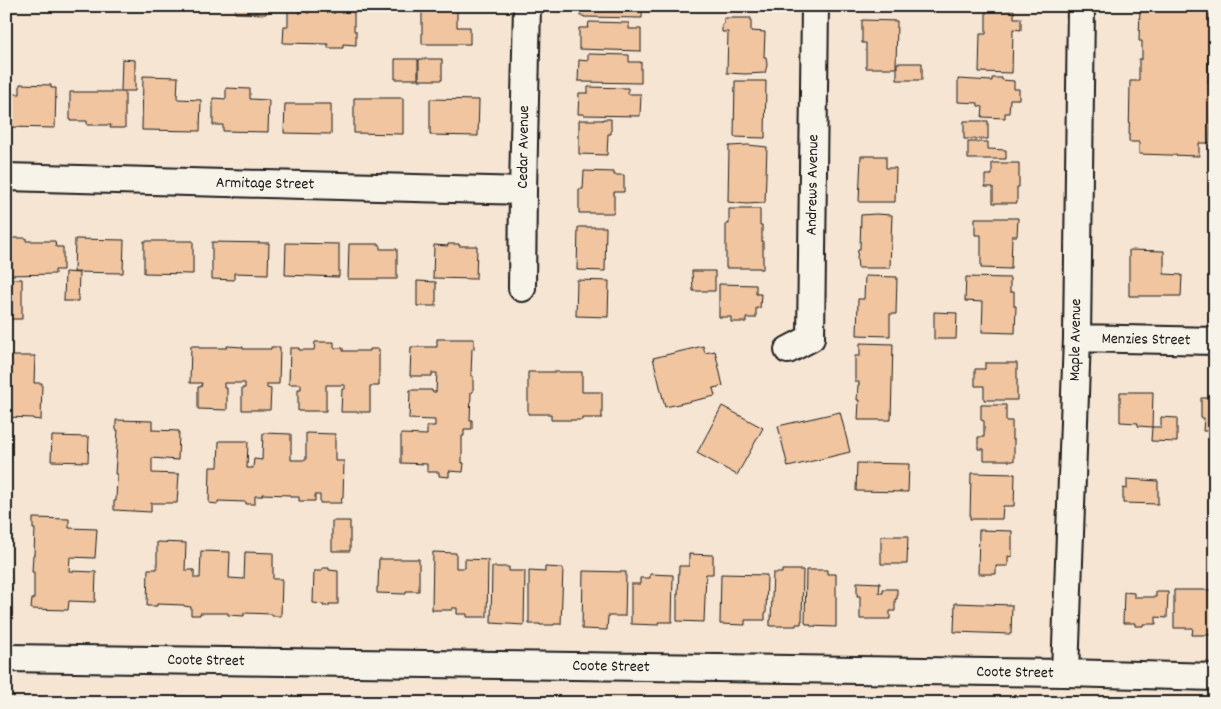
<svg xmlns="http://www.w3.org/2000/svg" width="1221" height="709" font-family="Dekko,sans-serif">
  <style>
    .building { fill: #f0c5a0; stroke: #1c1c1c }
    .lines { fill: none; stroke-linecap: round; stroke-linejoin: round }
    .minor-casing { stroke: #1c1c1c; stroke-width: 30 }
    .minor { stroke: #f7f3e8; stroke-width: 26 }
    .labels { text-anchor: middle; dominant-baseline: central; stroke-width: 4; stroke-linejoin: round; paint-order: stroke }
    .street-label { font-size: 16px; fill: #1c1c1c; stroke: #f7f3e8 }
  </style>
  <rect width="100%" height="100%" fill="#f5e5d2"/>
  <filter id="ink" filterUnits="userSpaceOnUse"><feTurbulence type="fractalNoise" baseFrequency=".02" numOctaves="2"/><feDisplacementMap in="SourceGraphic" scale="10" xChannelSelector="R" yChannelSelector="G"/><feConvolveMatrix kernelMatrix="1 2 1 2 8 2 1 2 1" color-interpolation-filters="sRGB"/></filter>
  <g filter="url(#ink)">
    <path class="building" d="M106 6H191V8H178V7H106Z
      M235 6H266V14L235 13Z
      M288 6 299 7V13H301V7H307V13H309V6H333V13H335V7H341V13H343V8L354 7V31H356V45L343 44V48H328V44L283 43 284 26H288Z
      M422 6H471V8H457V27H470V44H422Z
      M580 6H642V18L584 17V16H580Z
      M735 6H767V10L735 9Z
      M863 6H906V8H863Z
      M1140 6H1210L1208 83H1211L1210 143H1199V156L1139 154V142H1129L1130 81H1139V59H1142V41H1139Z
      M986 9 1014 10V18H1021V30L1013 29 1012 73 979 72 980 34H986Z
      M724 18H751V31L765 32 764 57H766L767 65 765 73 745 74 727 73 728 32H722V25L724 24Z
      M862 20 897 21 896 68H866V43H862Z
      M589 22 629 23V29H641V51L579 49V28H588Z
      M588 54 629 55V62H641V83L583 82V81H578L579 60 588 61Z
      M122 59 135 60V91H121Z
      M395 59H418V79H395Z
      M419 59H442V80H419Z
      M897 63H922V80H897Z
      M143 76 178 77 177 99 201 100 200 131 142 130Z
      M992 78H1002V80L1014 81V89H1019V99H1010L1009 113H1005V118L982 117 983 107 978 106V103L958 102V79L992 81Z
      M735 81H766L765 138 734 137Z
      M20 84 51 85V88H56L55 128 6 127V94H20Z
      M588 87 628 88V94H641L640 116 583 115V114H578L579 93H588Z
      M226 88 250 89V99L269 100 268 132 223 131V125H213V98L226 99Z
      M70 92H125V128H110L111 125H87V121H70Z
      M354 98H403V134L354 133Z
      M430 99 479 100 478 136 430 135Z
      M285 104H331V134L284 133Z
      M603 119H611V134H608L607 155 579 154V120H603Z
      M964 121H988V139H964Z
      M968 142H988V149L1006 150V159H968Z
      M748 145 767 147 765 203 746 204 728 202 729 146Z
      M861 156H886V168H896L895 202H859Z
      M992 163H1019V187H1017V203H993V187H985V175H992Z
      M584 171 614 172V175H624V192H614V213H579V189H583Z
      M729 209H760V225H762V242H763V269H760V268H726V224H729Z
      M876 214 892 215 890 268H858L857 258 858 249H860L861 215Z
      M975 218H1018L1017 236H1012L1011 269 981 268V235H975Z
      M578 227H606L605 271 577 270Z
      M9 238H26V241H55L56 247H63V270H55V274L8 275Z
      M75 239 124 240 123 273 74 272Z
      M144 241H193V274L144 273Z
      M212 242 269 243 268 274 234 273V280L212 279Z
      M286 243 339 244V277L285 275Z
      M349 244H380V249H397V279H348Z
      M448 244H459V246H477L476 279 433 278 434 245 448 246Z
      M1129 250 1164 251V274L1182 275 1181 296H1129Z
      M692 271H715V291H693Z
      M65 272 79 273 78 301H64Z
      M865 276 897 277 896 314H890V336L857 335 858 299H864Z
      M966 277 1010 278V292H1014V306H1016L1015 333 982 332 983 302 965 301Z
      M6 279H22V319H6Z
      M577 280 609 281 608 317 576 316Z
      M417 281 436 282V306H417Z
      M719 284 756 285V294H761L760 308H756V318H746V322H731V317H719Z
      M934 312 957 313 956 339H934Z
      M437 339H474V349L472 348 471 376H473V392H471L470 420H472V429H464V436H462V463H464L463 472 449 471V477L439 476V472H427V464L401 463V434L427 435V426H435V420L409 419 410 390H432V392H436L437 373H432V376H410L411 347H437Z
      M315 342H334V348H343V351H370V349H379V386H370V412H341L342 389H345V385H326V411H298V389H301V384H289L290 348H299V350H314Z
      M860 343 893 344 891 420H858L859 400H857L858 385H859V382H855V356H860Z
      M191 346H199V348H227V346L243 347V349H271V347H280L279 384H267V388L271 389 270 410H242V388H245V383H224V388H227V410L198 409V387H201L202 383H190Z
      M703 346 705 353 715 351 723 386 713 388 715 396 665 407 653 358Z
      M6 356H35L34 383H42L41 420 33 419V418L6 417Z
      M985 363H1017V400H984V386H975V369H985Z
      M528 372H582V392H602V418H582V420H551V414H528Z
      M1120 392H1153L1152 427 1138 426V423L1120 422Z
      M1212 394 1215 395V431H1203L1204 418H1201V398H1212Z
      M981 405H1006V421H1012V439H1014V461H1008V460H984V449H978V437H984V421L981 420Z
      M722 406 763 428 737 475 697 453Z
      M840 412 850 452 788 467 778 426Z
      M1161 417 1177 418V442L1151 441 1152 427H1161Z
      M116 420 152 421V430L179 431 178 460 152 458V473L179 474 177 503H151V512L114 510V501H116L117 474H115L118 430H116Z
      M263 433 291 434V460H306V433L335 434V461H344L343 497H342L341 503H320V495H315V501H299V497H290V495L262 494V496H255V504H246V502L218 501V504L209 503 210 467H218L219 441H248L247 468H253L254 459 262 460Z
      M52 436 89 437 88 462 51 461Z
      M857 463 909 464 908 492 856 491Z
      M971 473 1015 474 1014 506H1003L1002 519H970Z
      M1127 479 1158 481V504L1123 503V488L1127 489Z
      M33 518 69 519V528L97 529 95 558 70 557 69 571 96 572 95 602 69 601 68 610 31 609 32 599H34V572H32L33 555H34L35 529H33Z
      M332 521H350V551H332Z
      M979 530 1012 531V557L1008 556V566H996V574H978Z
      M881 536H908L907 564H881Z
      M157 542 186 543 185 570H194V578H200L201 551 230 552 229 578 244 579 245 552 273 553V579H282L281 616H272V614L244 613V616L228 615V613H200V615H191V607L184 606V605L157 604V606H147L148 569H157Z
      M433 552 456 553V568H465V559L488 560 487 617H467V614H457V608H452V610H432Z
      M689 554 713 555V574H706L704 622 677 621V594H678L679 566H689Z
      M379 559H419V591H406V594L377 593V587H378Z
      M492 567H509V571H525L524 625 491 623Z
      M545 567 563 568 561 624H554V625H540V624H529V571L545 572Z
      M322 568H329V570L338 571V604H329V606H323V604L313 603 314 571H322Z
      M782 570H803L802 621H801V624H796V626H770V620H771L773 573H782Z
      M806 570H827V574H836V627L810 626V624H806V623H805Z
      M583 571 626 572 625 616H608L607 630 582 629Z
      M650 574 673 575 672 622H658V625L631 624V584H640V578H650Z
      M721 574 767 575 766 613H765V620H745V625L720 624Z
      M6 575H7V611H6Z
      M857 582 880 583 879 593H883V589H897V599H895V611H890V619H860V596H857Z
      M1174 590H1215V635H1192L1193 628H1174Z
      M1124 592 1134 593V597H1156V592H1168L1167 618 1156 617V624H1143V626H1135V623H1123Z
      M955 603 1012 605 1011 634 954 632Z"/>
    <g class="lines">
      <defs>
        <path id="minor" d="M6 177 523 191
          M522 288 523 191 527 6
          M1077 338 1215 341
          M788 350 811 338 815 6
          M6 658 1065 673 1215 677
          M1065 673 1077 338 1081 6"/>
      </defs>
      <use href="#minor" class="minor-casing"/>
      <use href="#minor" class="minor"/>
    </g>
  </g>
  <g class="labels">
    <g class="street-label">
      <text transform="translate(524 147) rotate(-89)">Cedar Avenue</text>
      <text transform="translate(265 184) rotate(1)">Armitage Street</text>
      <text transform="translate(813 185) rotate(-89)">Andrews Avenue</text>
      <text transform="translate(1076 340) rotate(-89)">Maple Avenue</text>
      <text transform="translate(1146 340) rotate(1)">Menzies Street</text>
      <text transform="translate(206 661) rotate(1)">Coote Street</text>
      <text transform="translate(611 667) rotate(1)">Coote Street</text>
      <text transform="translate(1015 673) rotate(1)">Coote Street</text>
    </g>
  </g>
  <rect width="1221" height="709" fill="none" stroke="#f7f3e8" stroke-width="25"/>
  <rect x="12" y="12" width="1196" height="684" fill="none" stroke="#1c1c1c" stroke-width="2" filter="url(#ink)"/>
</svg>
